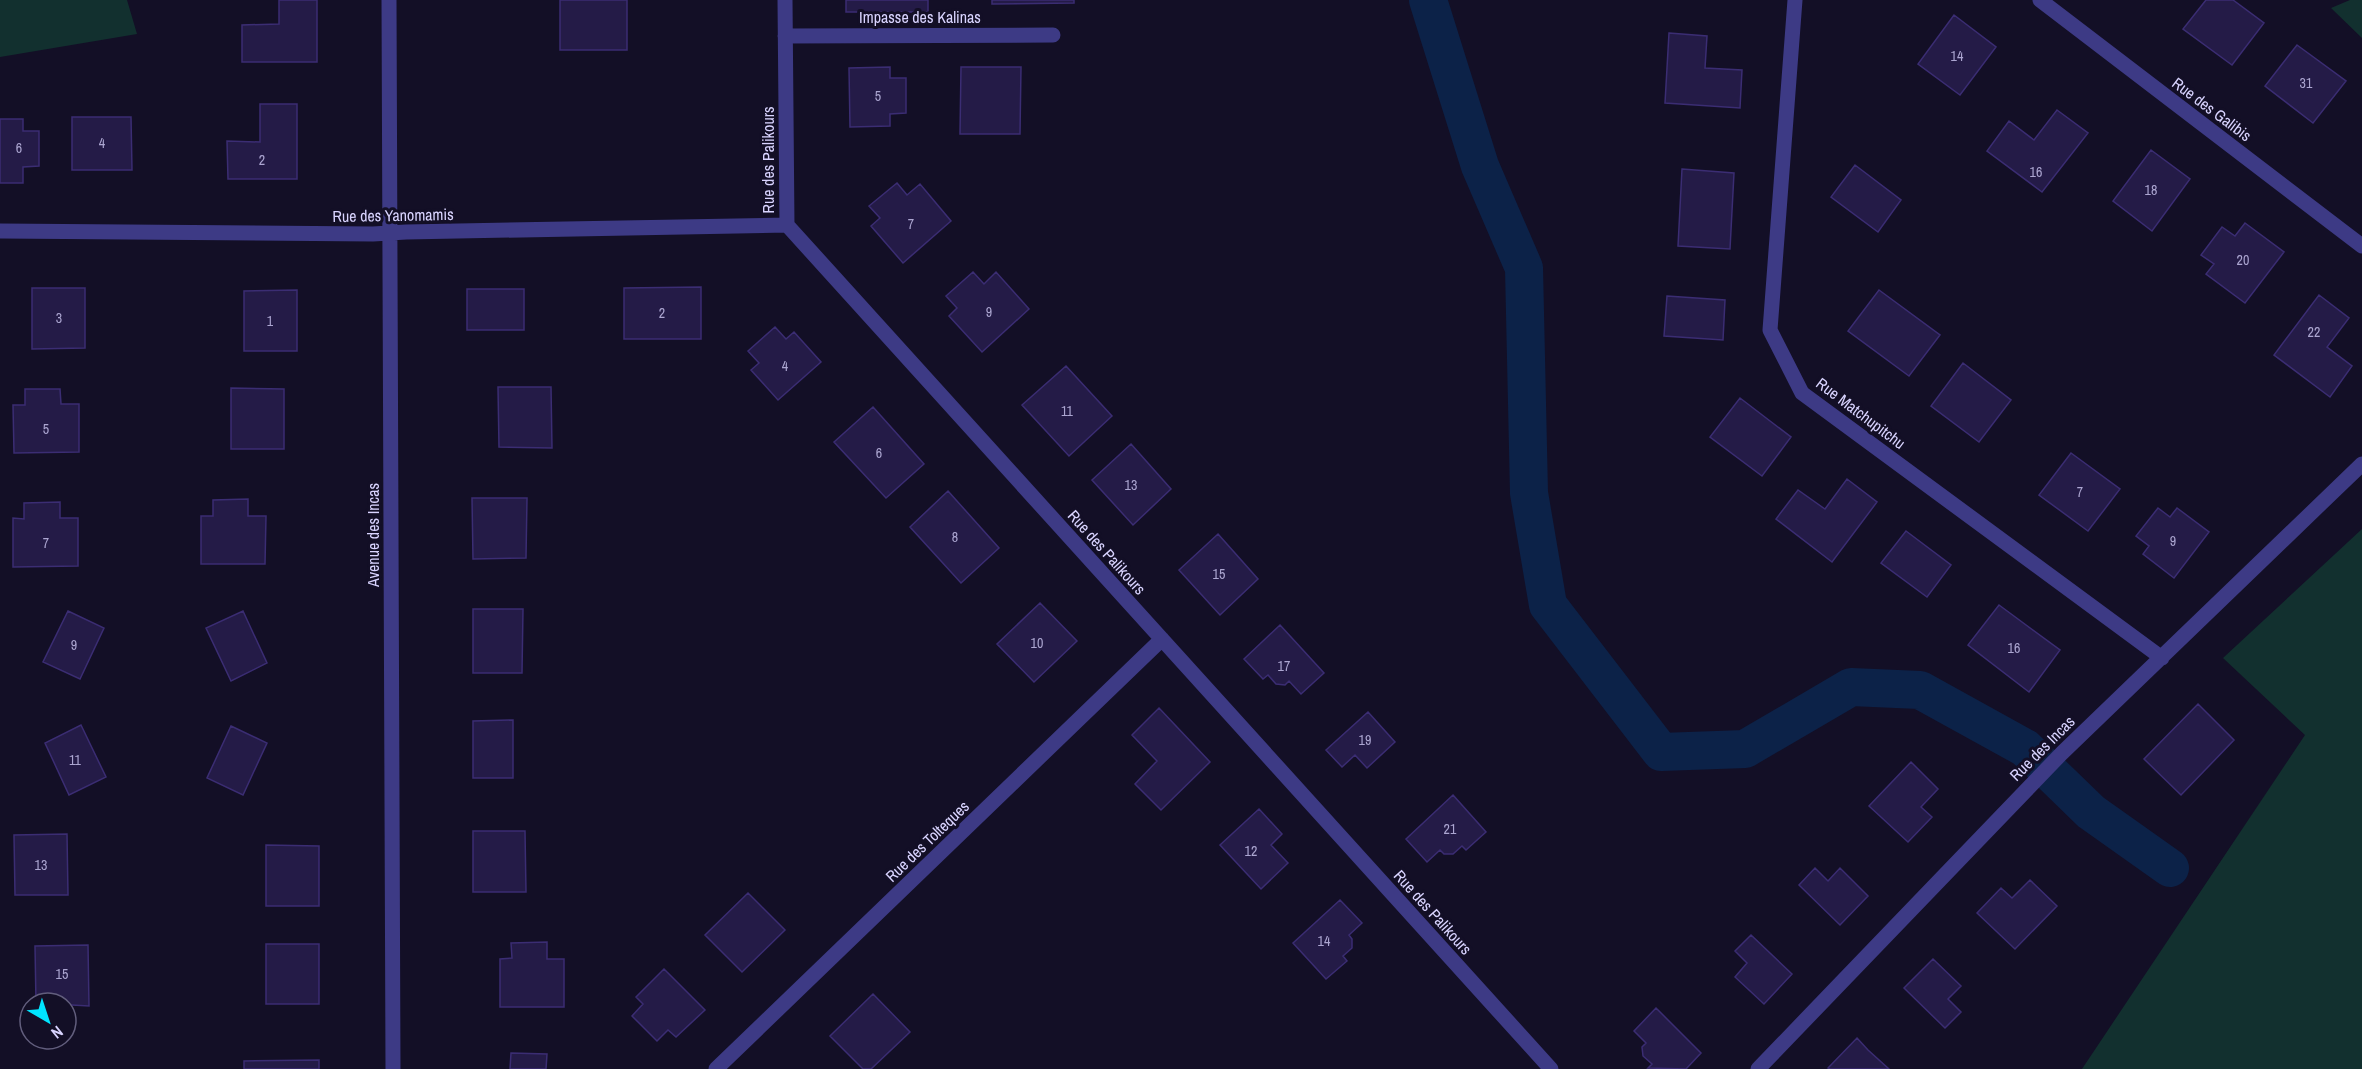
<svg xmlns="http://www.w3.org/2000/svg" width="2362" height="1069" font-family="'Archivo Narrow',sans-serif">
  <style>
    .green { fill: #12302f }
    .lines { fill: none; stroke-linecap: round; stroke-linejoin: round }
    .canal { stroke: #0c2248; stroke-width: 38 }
    .building { fill: #241b47; stroke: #3b2d73; stroke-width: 1.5 }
    .street { stroke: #3d3a85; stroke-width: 15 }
    .labels { text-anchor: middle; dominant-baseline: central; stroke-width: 6; stroke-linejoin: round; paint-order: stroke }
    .number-label { font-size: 14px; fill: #aca6d1 }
    .street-label { font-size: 16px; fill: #d9d4ff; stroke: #130f26 }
  </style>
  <rect width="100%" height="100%" fill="#130f26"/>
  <path class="green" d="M0 0H127L137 34 0 57Z
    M2350 0H2362V38L2331 8Z
    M2362 529V1069H2082L2305 735 2223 658Z"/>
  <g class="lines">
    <path class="canal" d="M1428 0 1480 166 1524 268 1529 493 1548 605 1661 752 1745 749 1851 687 1920 690 2025 748 2091 812 2170 868"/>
  </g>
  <path class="building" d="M279 0H317V62H242V25L279 24Z
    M560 0H627V50H560Z
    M846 0H928V12H846Z
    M992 0H1074V3L992 4Z
    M2206 0H2233L2264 23 2232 65 2183 29Z
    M1954 15 1996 47 1960 95 1918 64Z
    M1669 33 1707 36 1705 68 1742 70 1740 108 1665 103Z
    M2297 45 2346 81 2313 123 2265 86Z
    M890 67V78H906V113L890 114V126L850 127 849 68Z
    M961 67H1021L1020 134H960Z
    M260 104H297V179H228L227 141 260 142Z
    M2057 110 2088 133 2042 192 1987 151 2009 121 2034 140Z
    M72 117H131L132 170H72Z
    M0 119H23V131H39V166L23 167V183H0Z
    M2151 150 2190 179 2152 231 2113 201Z
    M1855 165 1901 200 1878 232 1831 197Z
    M1682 169 1734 173 1730 249 1678 246Z
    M897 183 907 195 920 184 951 221 903 263 871 226 880 218 869 206Z
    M2245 223 2284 252 2245 303 2206 274 2214 264 2201 255 2222 227 2235 236Z
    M973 272 984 284 996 272 1029 309 982 352 949 316 957 308 946 296Z
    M701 287V339H624V288Z
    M32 288H85V348L32 349Z
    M467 289H524V330H467Z
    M297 290V351H244V291Z
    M1879 290 1940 335 1909 376 1848 331Z
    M2319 295 2349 318 2327 347 2352 366 2330 397 2274 355Z
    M1667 296 1725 300 1723 340 1664 336Z
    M775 327 786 339 794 332 821 362 778 400 751 370 759 363 748 351Z
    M1963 363 2011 400 1979 442 1931 406Z
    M1066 366 1112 416 1069 456 1022 405Z
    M498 387H551L552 448 499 447Z
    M231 388 284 389V449H231Z
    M25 389H60L61 404H79V452L14 453 13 405H25Z
    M1740 398 1791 437 1762 476 1710 437Z
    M873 407 924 464 886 498 834 442Z
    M1131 444 1171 489 1133 525 1092 480Z
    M2071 453 2120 489 2088 531 2039 495Z
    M1847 479 1877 502 1832 562 1776 519 1798 490 1825 509Z
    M948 491 999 548 961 583 910 527Z
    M472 498H527L526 558 473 559Z
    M248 499V516H266L265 564H201V516H213V500Z
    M60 502V518H78V566L13 567V518L24 519V503Z
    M2158 508 2170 517 2177 508 2209 532 2174 578 2143 554 2149 546 2136 536Z
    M1906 531 1951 565 1927 597 1881 563Z
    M1218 534 1258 579 1220 615 1179 570Z
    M1040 603 1077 641 1034 682 997 644Z
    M1999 605 2060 650 2029 692 1968 645Z
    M473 609H523L522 673H473Z
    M68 611 104 628 80 679 43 662Z
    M243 611 267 663 231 681 206 628Z
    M1280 625 1324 673 1301 694 1289 681 1285 685 1276 684 1268 675 1263 679 1244 659Z
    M2198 704 2234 740 2181 795 2144 759Z
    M1159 708 1210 762 1161 810 1135 784 1157 761 1132 735Z
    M1368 712 1395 742 1367 768 1355 755 1342 767 1326 750Z
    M513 720V778H473V721Z
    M81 725 106 777 69 795 45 743Z
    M231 726 267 743 243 795 207 778Z
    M1911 762 1938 789 1921 807 1932 817 1908 842 1869 806Z
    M1453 795 1486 832 1466 850 1462 846 1453 854H1444L1440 850 1427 862 1406 839Z
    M1259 809 1282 834 1271 845 1288 863 1261 889 1220 845Z
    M473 831H525L526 892H473Z
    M67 834 68 895H15L14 835Z
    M266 845 319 846V906H266Z
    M1815 868 1828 881 1840 868 1868 896 1840 925 1799 885Z
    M2030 880 2057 906 2015 949 1977 913 2001 888 2012 898Z
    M748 893 785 930 742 972 705 935Z
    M1340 900 1362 923 1349 935 1352 939V948L1343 956 1347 961 1326 979 1293 943Z
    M1751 935 1792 974 1764 1004 1735 977 1747 963 1735 951Z
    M547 942V959H564V1007H500V959L512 958 511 943Z
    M266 944H319V1004H266Z
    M88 945 89 1006 36 1003 35 946Z
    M1933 959 1961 986 1948 999 1961 1012 1945 1028 1904 988Z
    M664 969 705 1010 676 1037 668 1030 657 1041 632 1016 643 1004 636 997Z
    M873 994 910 1032 871 1069H863L830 1036Z
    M1656 1008 1701 1053 1686 1069 1648 1068 1652 1064 1643 1056 1642 1047 1646 1043 1634 1031Z
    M1857 1038 1868 1050 1889 1069H1830L1828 1068Z
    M511 1053 547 1054 546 1069H510Z
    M319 1060V1069H244V1061Z"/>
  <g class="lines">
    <path class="street" d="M389 0 393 1069
      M785 0 787 225 1551 1069
      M1795 0 1770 330 1802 393 2162 658
      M2040 0 2362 246
      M785 36 1053 35
      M0 231 373 234 406 232 787 225
      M716 1069 1162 639
      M1758 1069 2062 753 2362 464"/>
  </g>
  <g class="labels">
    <g class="number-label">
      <text x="1957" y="56">14</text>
      <text x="2306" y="83">31</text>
      <text x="878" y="96">5</text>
      <text x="102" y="143">4</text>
      <text x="19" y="148">6</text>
      <text x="262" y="160">2</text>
      <text x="2036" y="172">16</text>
      <text x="2151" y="190">18</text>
      <text x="911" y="224">7</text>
      <text x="2243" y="260">20</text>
      <text x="989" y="312">9</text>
      <text x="662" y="313">2</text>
      <text x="59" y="318">3</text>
      <text x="270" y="321">1</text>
      <text x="2314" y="332">22</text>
      <text x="785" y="366">4</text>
      <text x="1067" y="411">11</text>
      <text x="46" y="429">5</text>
      <text x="879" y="453">6</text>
      <text x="1131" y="485">13</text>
      <text x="2080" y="492">7</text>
      <text x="955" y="537">8</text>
      <text x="2173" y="541">9</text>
      <text x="46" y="543">7</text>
      <text x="1219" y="574">15</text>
      <text x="1037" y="643">10</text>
      <text x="74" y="645">9</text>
      <text x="2014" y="648">16</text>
      <text x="1284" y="666">17</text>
      <text x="1365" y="740">19</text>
      <text x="75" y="760">11</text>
      <text x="1450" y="829">21</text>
      <text x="1251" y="851">12</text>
      <text x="41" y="865">13</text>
      <text x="1324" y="941">14</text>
      <text x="62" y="974">15</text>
    </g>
    <g class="street-label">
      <text x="920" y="17">Impasse des Kalinas</text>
      <text transform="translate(2212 109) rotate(37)">Rue des Galibis</text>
      <text transform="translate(768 160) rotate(-90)">Rue des Palikours</text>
      <text transform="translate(393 215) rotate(-1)">Rue des Yanomamis</text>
      <text transform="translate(1861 413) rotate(37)">Rue Matchupitchu</text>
      <text transform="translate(373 535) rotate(-90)">Avenue des Incas</text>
      <text transform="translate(1107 552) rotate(48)">Rue des Palikours</text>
      <text transform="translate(2042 748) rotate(-45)">Rue des Incas</text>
      <text transform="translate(927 841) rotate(-44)">Rue des Tolteques</text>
      <text transform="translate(1433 912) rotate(48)">Rue des Palikours</text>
    </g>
  </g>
  <g transform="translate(48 1021) rotate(141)"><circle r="28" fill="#130f26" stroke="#625e7d" stroke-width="1.5"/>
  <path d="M0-4.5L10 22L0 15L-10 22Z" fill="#00e5ff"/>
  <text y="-9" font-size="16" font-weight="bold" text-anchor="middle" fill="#d9d4ff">N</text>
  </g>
</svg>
